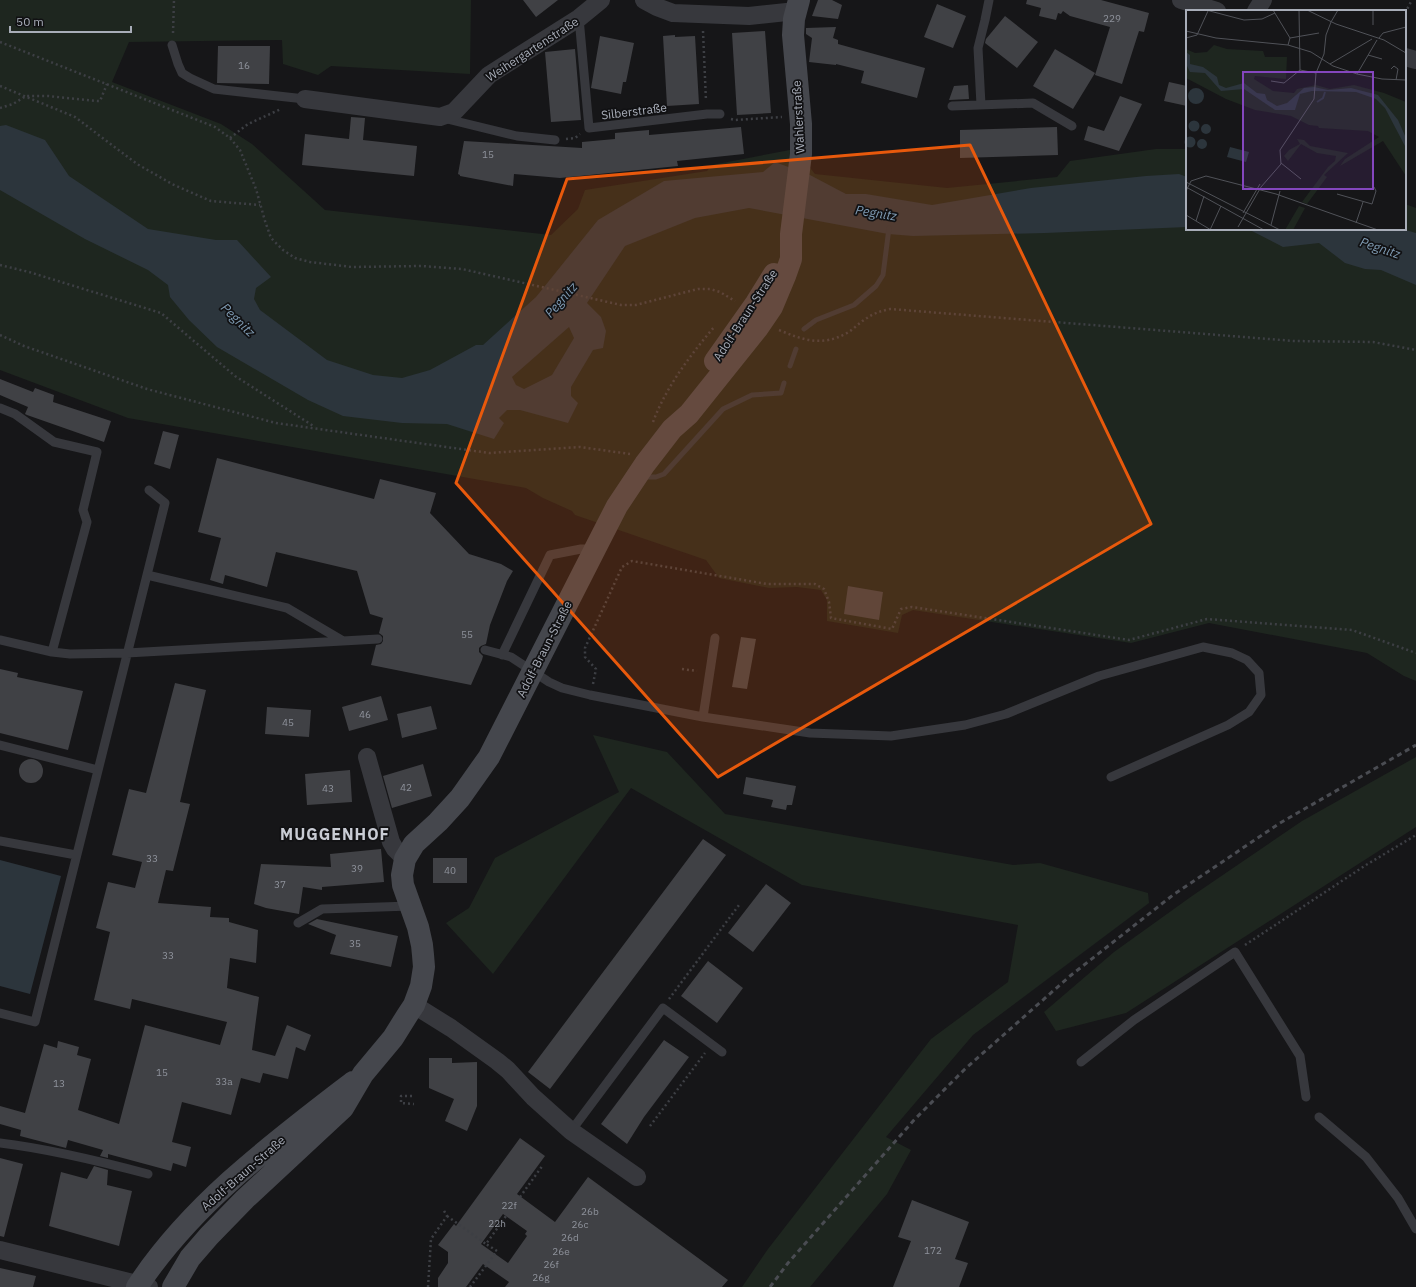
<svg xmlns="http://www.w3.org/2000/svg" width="1416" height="1287" font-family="'IBM Plex Sans',sans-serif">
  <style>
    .green { fill: #1e261f }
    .water { fill: #2c353c; fill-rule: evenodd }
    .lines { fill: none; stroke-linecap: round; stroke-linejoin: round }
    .stream { stroke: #2c353c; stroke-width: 5 }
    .building { fill: #404145; fill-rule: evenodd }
    .path { stroke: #3d3f44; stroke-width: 2.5; stroke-dasharray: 2 3; stroke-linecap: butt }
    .service { stroke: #37383d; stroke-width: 9 }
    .minor { stroke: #37383d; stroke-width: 18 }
    .secondary { stroke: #45474d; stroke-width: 22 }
    .rail { stroke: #4a4c52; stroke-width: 3; stroke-dasharray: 5 4; stroke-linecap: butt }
    .marked { fill: #e8590c; fill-opacity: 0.2; stroke: #e8590c; stroke-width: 3; stroke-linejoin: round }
    .labels { text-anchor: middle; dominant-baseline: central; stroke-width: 3.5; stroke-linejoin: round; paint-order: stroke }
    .number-label { font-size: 10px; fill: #8e929b }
    .street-label { font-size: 12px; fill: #a8adb8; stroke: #111113 }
    .water-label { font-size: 13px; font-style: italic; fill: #7f9bb3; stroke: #111113 }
    .district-label { font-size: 16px; font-weight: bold; letter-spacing: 1px; fill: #c9ccd4; stroke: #111113 }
    .inset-river { fill: none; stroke: #2c353c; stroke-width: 2 }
    .inset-road { fill: none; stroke: #505258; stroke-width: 1 }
    .view { fill: #8446be; fill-opacity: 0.15; stroke: #8446be; stroke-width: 2 }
    .inset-edge { fill: none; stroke: #a8adb8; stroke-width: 2 }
  </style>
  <rect width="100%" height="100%" fill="#161618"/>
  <path class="green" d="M0 0H471L470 74 331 66 318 75 283 64 282 40 129 42 112 82 221 124 252 144 325 210 551 235 578 209 585 190 707 171 712 165 795 149 815 174 947 188 1057 177 1070 161 1156 149H1187V229H1405V204L1416 208V681L1404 676 1367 653 1209 623 1131 643 913 610 902 615 898 633 827 621V600L821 590 797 587 769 588 719 578 706 560 575 515 572 511 543 498 526 488 128 418 0 370Z
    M593 735 667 752 725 814 1013 865 1040 863 1148 893 1149 903 973 1035 886 1137 911 1150 887 1194 810 1287H742L768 1249 931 1039 1008 982 1018 925 802 885 631 788 493 974 446 923 469 908 495 858 619 792Z
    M1416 757V827L1126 1013 1056 1031 1044 1012 1114 952 1192 896 1302 821Z"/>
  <path class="water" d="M6 125 45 140 69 176 148 229 216 240H237L271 277 256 288 254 299 260 310 327 360 373 375 402 378 430 370 476 345H483L536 297 598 220 664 181 763 172 775 162 810 175 846 194H866L932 205 1031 188 1146 176 1179 174 1187 177V227L1045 233 913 236 888 234 749 208 695 218 625 246 587 303 601 317 606 331 603 348 593 350 571 387V396L578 403 568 423 520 410H507L499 418 504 423 494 439 447 424 402 423 343 416 308 400 217 347 189 320 170 297 168 285 148 270 85 239 0 190V126ZM569 327 574 338 552 375 524 389 516 385 512 377Z
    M1248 229H1402L1416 233V285L1381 270 1365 269 1345 263 1319 243 1283 247Z
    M0 860 61 876 30 994 0 986Z"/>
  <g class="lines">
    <path class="stream" d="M804 329 816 320 854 305 876 286 883 275 889 228
      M790 366 796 349
      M647 477H656L664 474 723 409 752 395 781 393 784 383"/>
  </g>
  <path class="building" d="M523 0H558L536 17Z
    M818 0H832L842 5 838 19 812 16Z
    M1027 0H1101L1149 13 1144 32 1139 31 1122 84 1095 75 1110 27 1070 16 1063 11 1061 14 1058 13 1056 20 1039 16 1041 8 1026 4Z
    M937 4 966 16 953 48 924 37Z
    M1005 16 1038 42 1017 68 985 43 986 39Z
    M836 27 833 38 838 40V44L925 68 917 98 861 83 864 71 836 64V65L809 62 812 38 806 34V28Z
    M765 31 771 113 737 115 732 33Z
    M675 35V37L695 36 699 104 667 106 663 36Z
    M600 36 634 43 626 82H623L621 94 591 88Z
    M218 46H270L269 84 217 83Z
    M575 49 581 120 551 122 545 52Z
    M1055 49 1095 73 1073 109 1033 86Z
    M1169 82 1187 86V106L1164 101Z
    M968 85 969 99 949 100 954 86Z
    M1120 96 1142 104 1119 151 1084 140 1088 126 1104 131Z
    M351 117 365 118 363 140 417 146 414 176 302 165 305 134 349 139Z
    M741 127 744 154 677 161 678 166 560 178 514 174 513 186 460 176V175L458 174 464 141 582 148V142L615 139V133L649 130V135Z
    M1057 127 1058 155 960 158V130Z
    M0 379 33 392 35 388 54 395 53 402 111 421 104 442 27 415 25 414 28 407 0 395Z
    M163 431 179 435 170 469 154 464Z
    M217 458 374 499 380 479 436 493 430 513 469 554 501 564 513 571 507 581 490 625 486 644 481 646 479 648V652L483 656 482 660 471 685 371 665 376 645 381 644 383 641V636L379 633 383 618 370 614 357 571 276 552 267 587 225 575 223 584 210 580 221 538 198 532Z
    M848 586 883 592 879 620 844 614Z
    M741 637 756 639 747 689 732 687Z
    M0 669 18 673 17 677 83 691 68 750 0 733Z
    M175 683 206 690 180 802 190 804 173 871 166 870 158 903 211 907 210 917 229 918V922L258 930 256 963 230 958 227 988 259 997 252 1050 275 1056 287 1025 311 1035 305 1051 296 1047 288 1079 263 1073 260 1083 241 1078 231 1115 182 1102 172 1142 191 1147 186 1167 173 1163 171 1171 108 1154V1158L100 1156 103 1150 68 1140 66 1148 20 1136 21 1130 0 1124V1106L25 1113 44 1044 57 1048 58 1041 79 1047 77 1055 91 1059 78 1110 119 1124 145 1025 220 1045 227 1022 132 999 130 1009 94 1000 110 932 96 928 108 882 135 888 142 862 112 855 129 789 146 793Z
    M381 696 388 720 349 731 342 707Z
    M431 706 437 729 402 738 397 714Z
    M267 707 311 710 309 737 265 734Z
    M19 771a12 12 0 1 1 24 0a12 12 0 1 1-24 0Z
    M423 764 432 796 392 808 383 776Z
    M350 770 352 802 307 805 305 774Z
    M746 777 796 786 792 805H787L786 810 771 807 773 800 743 794Z
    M703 839 726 855 550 1089 528 1072Z
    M381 849 384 882 322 887V890L303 887 299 914 266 908 254 904 261 864 331 867 330 854Z
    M433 858H467V883H433Z
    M766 884 791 903 753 952 728 933Z
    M317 919 398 936 391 967 330 954 336 935 308 924Z
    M708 961 743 988 717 1023 681 996Z
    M664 1040 689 1057 644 1117 627 1144 601 1124Z
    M429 1058H452V1063L477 1062V1106L467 1131 445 1121 454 1099 429 1088Z
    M520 1138 545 1156 517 1194 555 1222 588 1177 728 1280 722 1287H505L509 1282 483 1264 466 1287H438V1278L448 1263V1252L438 1245 454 1224 456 1226ZM503 1214 527 1231 525 1234 527 1236 508 1263 481 1244Z
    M0 1158 23 1164 4 1237 0 1236Z
    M94 1166 108 1170 107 1185 132 1191 119 1246 49 1226 61 1172 87 1179Z
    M912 1200 969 1222 955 1259 968 1263 959 1287H893L911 1241 898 1237Z
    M0 1268 36 1276 33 1287H0Z"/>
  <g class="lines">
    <path class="path" d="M1405 13 1412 0
      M703 31 706 101
      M173 33 174 0
      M0 42 215 127 230 138 240 150 256 189 265 221 271 238 283 250 295 258 310 262 352 267 421 266 462 269 621 305H636L698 289H710L720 292 735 301
      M0 86 75 117 137 164 172 184 211 201 260 205
      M0 108 13 104 26 96H48L97 101H100L107 84
      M731 119 735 120 782 117
      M230 138 248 124 281 109
      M566 139 575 138 580 134
      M0 265 29 272 161 313 235 376 315 427
      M779 330C803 340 822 347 847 333 854 329 860 322 867 318 874 313 881 311 890 309L1294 341 1373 342 1416 350
      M0 335 24 346 147 389 276 423 489 453 580 447 630 454
      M653 422C666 387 691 354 715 326
      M682 669 697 671
      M593 684 596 669 585 657V648L622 567 632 561 767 584H815L824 589 829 602 831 618 892 629 901 609 912 607 1129 640 1207 619 1352 630 1416 653
      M1245 945 1366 865 1416 835
      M669 999 739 905
      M412 1096H401V1103L414 1104
      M650 1126 705 1053
      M520 1197 543 1165
      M447 1216 486 1244 506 1216
      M428 1287 431 1239 447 1216 443 1209
      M470 1287 497 1251 486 1244"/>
    <path class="service" d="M579 18 589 128 707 114H720
      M172 45 178 64 182 73 190 78 214 89 305 99
      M981 105 978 48 985 20 989 0
      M952 106 1033 103 1072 126
      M443 118 517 136 555 140
      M0 408 15 414 54 442 97 452 83 510 87 522 52 652
      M147 575 287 608 343 641
      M0 640 52 652 70 654 127 653 378 639
      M485 650 511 657 549 682 562 688 590 695 703 717 810 733 891 736 965 725 1006 714 1099 676 1203 647 1232 653 1247 660 1259 673 1261 695 1249 712 1228 725 1111 777
      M502 655 550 555 581 549H593
      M703 717 715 638
      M0 745 98 770
      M0 841 76 855
      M298 923 322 909 410 906
      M0 1013 35 1022 165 503 149 490
      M1081 1062 1134 1020 1235 952 1300 1056 1306 1097
      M1319 1117 1366 1157 1398 1198 1416 1229
      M571 1131 663 1008 722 1052
      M0 1143C50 1149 99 1161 148 1174"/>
    <path class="minor" d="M644 0 657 7 673 13 749 16 796 11
      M1181 0 1217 11
      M1256 11 1263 0
      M1405 57 1416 60
      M305 99 440 117 454 112 489 75 579 18 601 0
      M367 757 391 842 395 849 405 859
      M414 1005 451 1028 497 1061 508 1070 533 1097 571 1131 637 1177
      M0 1250 149 1287"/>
    <path class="secondary" d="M715 361 756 303 774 274
      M137 1287C191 1204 275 1142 353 1082
      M173 1287 190 1258 209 1236 245 1199 343 1108 363 1074 393 1038 408 1014 414 1005 421 986 424 967 423 955 422 945 418 927 403 885 402 875 405 859 414 844 438 822 460 798 489 757 595 549 617 506 645 464 672 429 689 414 757 329 772 307 785 276 791 259V234L801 154V124L793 35 794 19 799 0"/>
    <path class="rail" d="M770 1287 788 1263 914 1120 965 1069 1070 976 1173 895 1280 823 1416 745"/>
  </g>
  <path class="marked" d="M970 145 1151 524 718 777 456 483 567 179Z"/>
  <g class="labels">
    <g class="number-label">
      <text x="1112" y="18">229</text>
      <text x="244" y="65">16</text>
      <text x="488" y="154">15</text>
      <text x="467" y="634">55</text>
      <text x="365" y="714">46</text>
      <text x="288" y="722">45</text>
      <text x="406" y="787">42</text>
      <text x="328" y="788">43</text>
      <text x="152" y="858">33</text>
      <text x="357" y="868">39</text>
      <text x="450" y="870">40</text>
      <text x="280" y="884">37</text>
      <text x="355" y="943">35</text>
      <text x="168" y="955">33</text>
      <text x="162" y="1072">15</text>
      <text x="224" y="1081">33a</text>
      <text x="59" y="1083">13</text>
      <text x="509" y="1205">22f</text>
      <text x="590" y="1211">26b</text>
      <text x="497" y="1223">22h</text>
      <text x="580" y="1224">26c</text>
      <text x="570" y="1237">26d</text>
      <text x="933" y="1250">172</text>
      <text x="561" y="1251">26e</text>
      <text x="551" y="1264">26f</text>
      <text x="541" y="1277">26g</text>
    </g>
    <g class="street-label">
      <text transform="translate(532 49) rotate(-33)">Weihergartenstraße</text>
      <text transform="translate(634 111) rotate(-7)">Silberstraße</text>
      <text transform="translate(798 117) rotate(-93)">Wahlerstraße</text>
      <text transform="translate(745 315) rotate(-57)">Adolf-Braun-Straße</text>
      <text transform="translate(544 649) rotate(-63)">Adolf-Braun-Straße</text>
      <text transform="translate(243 1173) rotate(-41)">Adolf-Braun-Straße</text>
    </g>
    <g class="water-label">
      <text transform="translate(876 213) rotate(9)">Pegnitz</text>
      <text transform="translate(1380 248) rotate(18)">Pegnitz</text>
      <text transform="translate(561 300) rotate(-49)">Pegnitz</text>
      <text transform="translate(238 320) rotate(44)">Pegnitz</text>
    </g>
    <g class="district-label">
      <text x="335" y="834">MUGGENHOF</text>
    </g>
  </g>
  <g transform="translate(1186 10)">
    <rect width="220" height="220" fill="#161618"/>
    <path d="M28 35 41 39 77 41 79 47H101L100 69 69 66 68 69 87 81 108 83 111 79 130 75 144 79 168 75 198 83 220 92V166L197 131 154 156 159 149 193 127 182 121 133 118 132 116 123 115 105 106 69 100 40 89 0 68V39L9 43 21 42ZM111 129 118 130 124 136 162 143 138 165 141 167 138 171 121 194 116 192 142 157 149 151 150 146 131 143 115 134 102 151 98 146 103 140 114 134ZM113 196 119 198 107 220H99Z" fill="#1e261f"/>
    <path d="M0 42 4 45V54L17 57 31 67 33 75 40 78 58 73 71 83 79 84 81 90 91 96 101 93 118 78 128 77 142 80 165 78 192 85 212 110 220 128V138L199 98 190 89 170 82 126 81 114 84 109 100H89L58 79 35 81 19 63 4 62 0 54ZM2 86a8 8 0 1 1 16 0a8 8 0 1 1-16 0ZM2.5 116a5.5 5.5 0 1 1 11 0a5.5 5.5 0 1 1-11 0ZM15 119a5 5 0 1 1 10 0a5 5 0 1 1-10 0ZM-1.5 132a5.5 5.5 0 1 1 11 0a5.5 5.5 0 1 1-11 0ZM11 134a5 5 0 1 1 10 0a5 5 0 1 1-10 0ZM44 137 63 142 60 152 41 147Z" fill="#2c353c"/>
    <path class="inset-river" d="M131 92 137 88 139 82"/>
    <path class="inset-road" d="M20 0 58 10 76 9 89 3M87 0 104 28M113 0 114 60M121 0 150 14 198 30 220 43M145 12 152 0M187 15V0M0 21 30 28 102 35 125 42 147 56 171 64 196 69 220 70M0 28 11 25 22 1M193 28 197 23 220 17M102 35 104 28 133 23M182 45 196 49M144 54 186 29M205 59 208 56 212 59 210 70M171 64 191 30M85 71 98 73 114 60 130 63M95 153 115 169M0 172 94 220M0 177 78 220M0 181 5 171 20 166 90 184 192 220M151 184 186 194 190 181 188 177M57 203 74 174M0 205 25 220M10 211 18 186M170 213 177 192M85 215 94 181M52 217 75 177 95 154 94 140 128 89 130 63 138 44 140 25 145 12M24 220 35 196"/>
    <path class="view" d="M57 62H187V179H57Z"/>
    <rect width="220" height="220" class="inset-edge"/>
  </g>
  <path d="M10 26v6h121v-6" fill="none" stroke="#a8adb8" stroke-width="2"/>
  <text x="16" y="26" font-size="12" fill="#a8adb8" stroke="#111113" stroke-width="3" paint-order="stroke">50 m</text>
</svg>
